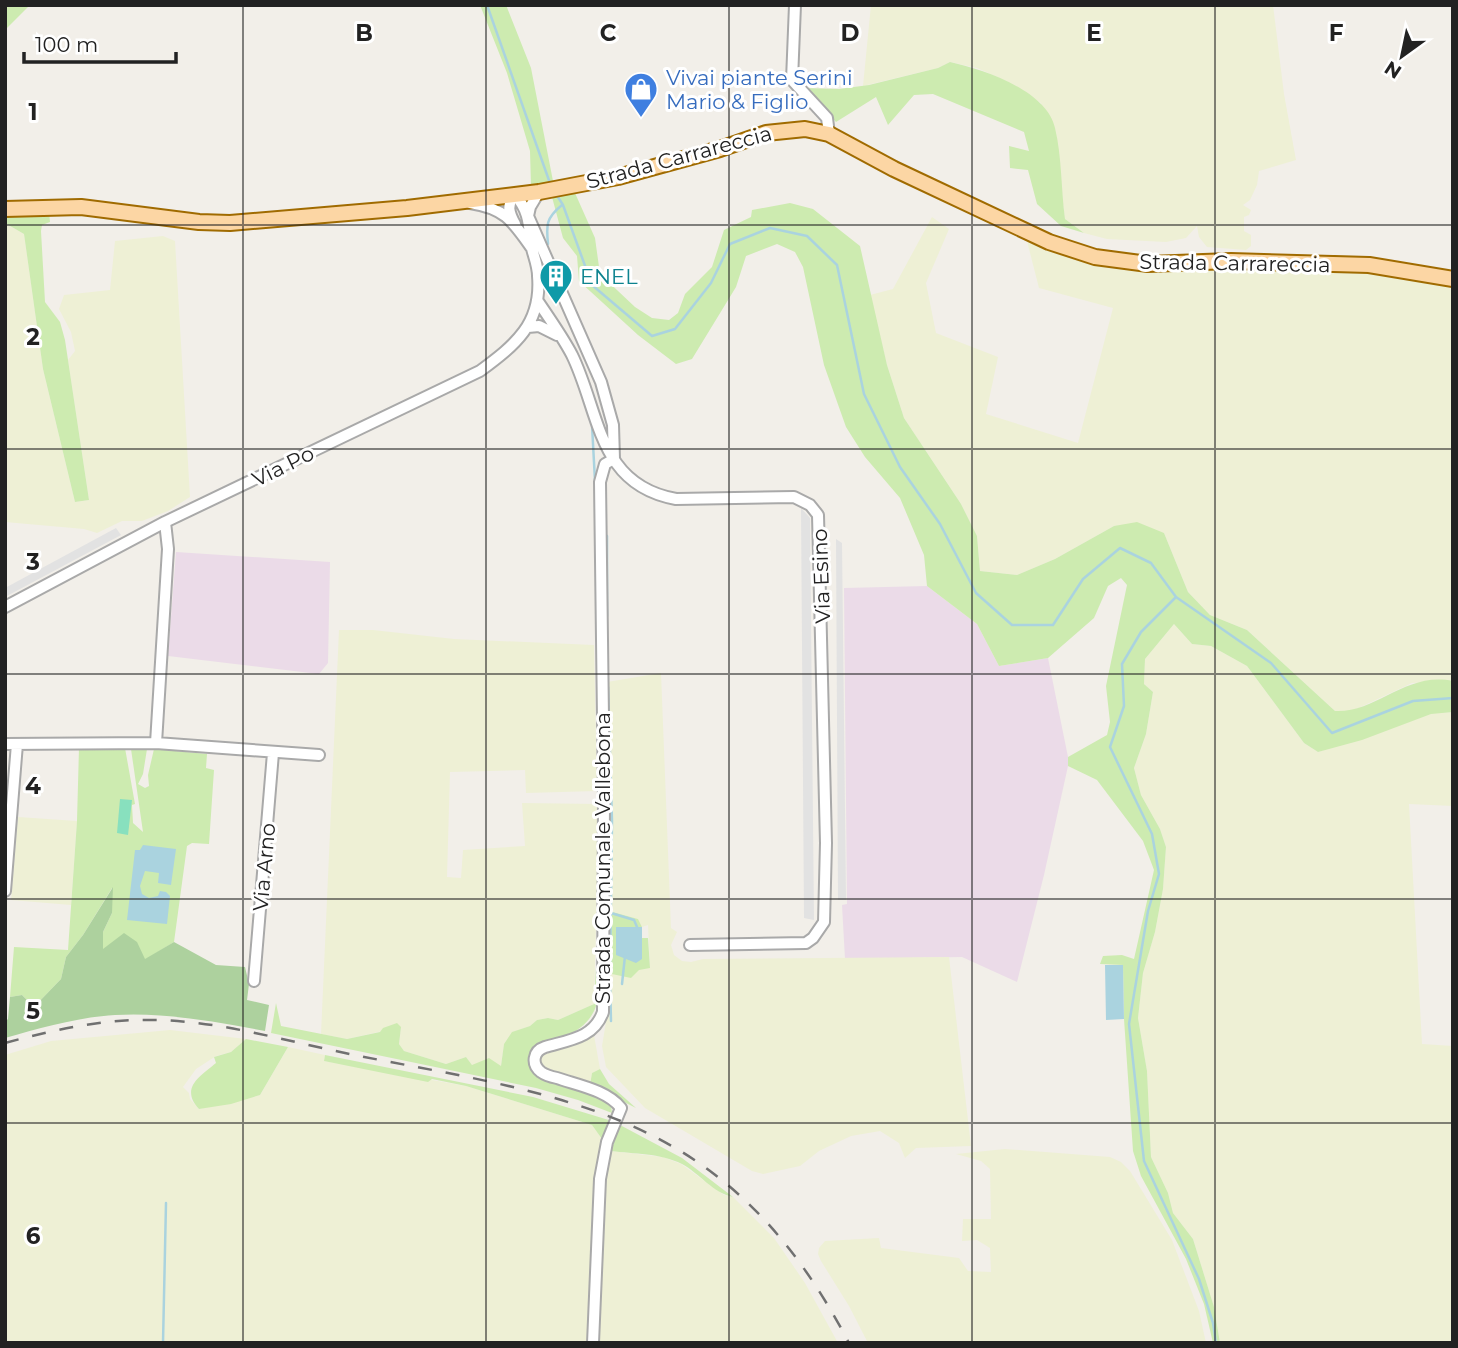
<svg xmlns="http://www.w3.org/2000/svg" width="1458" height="1348" font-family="Montserrat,sans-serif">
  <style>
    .industrial { fill: #ebdbe8 }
    .farmland { fill: #eef0d5 }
    .grass { fill: #cdebb0 }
    .forest { fill: #add19e }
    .pitch { fill: #88e0be }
    .parking { fill: #e2e2e2 }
    .water { fill: #aad3df }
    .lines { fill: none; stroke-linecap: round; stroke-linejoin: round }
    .stream { stroke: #aad3df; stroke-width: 2.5 }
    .minor-casing { stroke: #a9a9a9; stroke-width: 14 }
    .major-casing { stroke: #a06b00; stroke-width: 18 }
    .minor { stroke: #fff; stroke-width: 10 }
    .major { stroke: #fcd6a4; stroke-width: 14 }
    .rail { stroke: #707070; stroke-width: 2.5; stroke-dasharray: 14 14; stroke-linecap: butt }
    .grid { fill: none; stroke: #222; stroke-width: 2; stroke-opacity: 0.55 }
    .labels { text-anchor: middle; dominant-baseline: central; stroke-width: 6; stroke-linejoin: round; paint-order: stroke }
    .shop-label { font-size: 21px; fill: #366cbe; stroke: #fff; text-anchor: start }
    .street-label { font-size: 21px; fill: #222; stroke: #fff }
    .culture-label { font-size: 21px; fill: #0d838f; stroke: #fff; text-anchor: start }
    .grid-label { font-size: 23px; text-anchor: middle; font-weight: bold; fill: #222; stroke: #fff; stroke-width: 6; stroke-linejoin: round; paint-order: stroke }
  </style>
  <rect width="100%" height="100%" fill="#f2efe9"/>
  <path class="industrial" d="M176 552 330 562 328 663 319 674 168 656Z
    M927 586 977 624 999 666 1048 658 1068 757V766L1044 875 1017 982 962 957 845 959 842 905 847 904 844 588Z"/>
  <path class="farmland" d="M871 5H1273L1284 94 1296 160 1259 171 1257 185 1250 200 1243 205 1251 210 1249 215 1244 217V231L1251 235V246L1246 250 1207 247 1199 237 1197 226 1186 238 1166 242 1107 239 1084 233 1065 219 1061 189 1041 103 1006 81 977 68 950 62 938 68 863 86Z
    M932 217 949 229 926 283 936 333 998 357 986 414 1078 443 1113 308 1039 288 1027 241 1062 255 1100 266 1129 269H1332L1385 273 1453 288V681L1412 683 1350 712 1335 711 1247 630 1210 615 1188 592 1164 533 1114 526 1055 559 1017 575 980 571 977 536 961 504 904 418 887 365 870 295 893 289Z
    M5 223 24 234 43 369 75 502 89 500 68 360 75 351 71 332 59 309 64 295 110 290 115 241 163 236 175 241 190 497 168 511 142 521H122L97 533 84 529 5 522Z
    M1174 624 1192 644 1211 646 1247 666 1304 743 1318 752 1432 713 1453 712V806L1409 804 1422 1044 1453 1046V1343H1220L1214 1307 1193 1239 1173 1213 1168 1193 1151 1157 1147 1071 1138 1018 1143 973 1155 932 1163 889 1166 847 1160 829 1141 795 1134 768 1146 734 1153 692 1144 684 1145 659Z
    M339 630H373L454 639 594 645 597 791 526 793 525 770 450 772 447 877 461 878 463 850 525 846 522 803 599 804 594 1004 558 1020 548 1018 537 1020 530 1026 513 1032 504 1044 501 1066 472 1065 466 1057 446 1064 404 1051 399 1044 401 1027 347 1039 321 1034Z
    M661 673 671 928 677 932 671 945 674 955 682 961 691 962 703 959 949 957 971 1146 916 1148 905 1158 899 1143 880 1131 851 1136 819 1151 800 1166 763 1174 752 1171 645 1108 606 1067 602 1046 607 1016V973L616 974 650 967 648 925 642 927 638 919 609 911 607 682Z
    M18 817 77 821 71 905 11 900Z
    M170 1030 246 1039 231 1052 216 1056 196 1069 183 1087 189 1093 190 1099 199 1109 260 1095 288 1047 325 1055 324 1061 466 1086 592 1125 602 1139 594 1175 590 1343H5V1055L51 1041Z
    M594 1035 600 1069 592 1073 590 1085 542 1066 540 1059 543 1052 574 1044Z
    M1005 1149 1110 1157 1121 1162 1130 1171 1172 1240 1199 1311 1206 1343H868L849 1306 821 1261 818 1254 819 1248 825 1241 879 1238 881 1248 959 1258 968 1271 991 1272 990 1248 977 1240 962 1241 963 1219H991L990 1169 981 1161 956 1154Z
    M611 1151 663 1157 681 1164 724 1195 733 1197 774 1238 805 1283 838 1343H598L603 1178Z"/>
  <path class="grass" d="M5 5H30L5 30Z
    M480 5H506L531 68 553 181 531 186 530 151 507 73Z
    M950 62C982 69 1047 90 1055 128 1062 157 1061 189 1065 219L1084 233 1061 226 1037 204 1028 170 1010 168 1009 146 1029 151 1024 132 933 94 914 95 888 125 876 97 836 122 805 88 839 89 869 85 938 68Z
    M575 193 595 238 600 274 635 307 652 318 669 320 678 313 685 294 712 267 724 230 751 217 752 210 790 203 813 209 860 246 887 365 904 418 961 504 977 536 980 571 1017 575 1055 559 1114 526 1137 522 1164 533 1188 592 1210 615 1247 630 1335 711C1377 713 1406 671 1453 681V712L1431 714 1362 740 1318 752 1304 743 1247 666 1211 646 1192 644 1174 624 1145 659 1144 684 1153 692 1146 734 1134 768 1141 795 1160 829 1166 847 1163 889 1155 932 1143 973 1138 1018 1147 1071 1151 1157 1168 1193 1173 1213 1193 1239 1214 1307 1220 1343H1213L1204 1304 1186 1259 1141 1176 1133 1151 1124 1019 1123 965 1100 964 1103 956 1122 955 1134 959 1154 870 1143 841 1097 780 1068 766V757L1107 735 1110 722 1106 686 1127 585 1121 578 1108 586 1094 618 1048 658 999 666 977 624 927 586 924 555 900 498 865 457 846 427 824 365 803 267 795 252 777 244 746 256 736 287 692 359 676 364 638 335 579 281 577 256 563 238 552 197Z
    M49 212 50 222 42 225 41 231 45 302 60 322 65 340 89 500 75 502 43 369 24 234 5 223V216Z
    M79 748H125L135 804 132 805 133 823 143 832 131 749H147L143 774 138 784 145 788 149 786 148 775 154 749 207 754 206 768 214 770 209 844 192 843 187 846 174 942 145 960 103 950V932L112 913V888L83 935 66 957 61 979 34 1007 22 995 10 997 14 947 68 950 77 821Z
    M609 911 638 919 642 927H616L642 959V938H648L650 968 639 970 631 978 607 973Z
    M596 967C600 977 599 985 598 995 596 1029 561 1040 533 1047L528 1059 537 1075 602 1098 611 1105 612 1113 578 1100 536 1088 271 1033 276 1003 281 1026 347 1039 380 1032 383 1028 397 1023 401 1027 399 1044 404 1051 446 1064 466 1057 472 1065 489 1058 501 1066 504 1044 512 1032 530 1026 537 1020 548 1018 558 1020 594 1004Z
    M246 1039 288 1047 260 1095 231 1104 199 1109C180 1088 199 1077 216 1063L214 1057 231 1052Z
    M325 1055 533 1097 612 1121 602 1139 592 1125 466 1086 432 1079 428 1082 324 1061Z
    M600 1069 609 1084 636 1108 590 1085 592 1073Z
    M620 1125 682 1158 733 1197C713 1193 699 1173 682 1164 660 1153 634 1154 611 1151Z"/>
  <path class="forest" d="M113 887 112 913 103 932V949L124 933 137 942 145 959 174 942 216 965 245 967 249 984 247 1000 269 1005 265 1031C216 1022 165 1012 115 1015 79 1017 40 1028 5 1038V1022L8 1019 10 997 22 995 34 1007 61 979 66 957 83 935Z"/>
  <path class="pitch" d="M120 799 132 800 128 835 117 833Z"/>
  <path class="parking" d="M801 508 810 518 814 920 804 918Z
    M116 528 121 535 5 597V588Z
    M836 539 842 543 846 900H838Z"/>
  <path class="water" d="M143 845 176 849 171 885 158 883 159 873 145 871 140 886 142 894 149 898 158 896 160 891 166 892 170 896 167 924 127 920 135 850H140Z
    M616 927H642V959L636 963 616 955Z
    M1105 965H1123L1124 1019 1106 1020Z"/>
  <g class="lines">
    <path class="stream" d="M487 5 551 186
      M556 194 563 205 592 285 652 336 675 329 711 283 730 244 770 228 807 236 837 265 864 394 900 467 940 524 976 593 1012 625H1053L1083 579 1120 548 1151 563 1176 597 1141 632 1122 664 1124 706 1110 747 1152 834 1159 874 1148 911 1129 1024 1144 1161 1199 1279 1213 1323 1216 1343
      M548 244C546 225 546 218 562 205
      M592 425 595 481
      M1176 597 1271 663 1332 733 1413 701 1453 698
      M607 616V536
      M608 687 612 821 610 974
      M611 913 634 920 637 927
      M610 980 611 1021
      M622 984 625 956
      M163 1343 166 1203"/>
    <defs>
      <path id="minor" d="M795 5 792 80 827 118 829 134
        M539 192 530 207 528 216 601 382 613 425 614 459
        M470 203C504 208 512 220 531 247
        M537 300C549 318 562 336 572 355 600 412 597 485 676 499L794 497 810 505 818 515 826 843 824 922 813 938 806 943 690 945
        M528 327 539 326 557 335
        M5 607 165 522 480 371C515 345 542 324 538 276 538 265 533 255 531 244 529 225 529 210 515 195 506 205 509 213 515 224
        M156 743 168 549 165 522
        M5 744 156 743 319 755
        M5 891 17 744
        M254 981 273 753
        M593 1343 600 1179 607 1142 621 1108C607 1090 577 1085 557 1078 552 1077 545 1075 541 1072 531 1064 533 1051 545 1047 569 1040 594 1038 603 1012L604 797 600 482 605 464 614 459"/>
      <path id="major" d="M5 209 81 207 199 222 230 223 407 208 539 192 618 177 720 149 766 133 805 129 829 134 894 169 1049 242 1095 257 1148 264 1231 261 1369 265 1453 279"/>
    </defs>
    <use href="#minor" class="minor-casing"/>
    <use href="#major" class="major-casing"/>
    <use href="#minor" class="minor"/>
    <use href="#major" class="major"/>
    <path class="rail" d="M5 1043C53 1030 101 1019 151 1020 216 1020 282 1040 345 1053 470 1079 610 1094 714 1174 773 1219 815 1278 849 1343"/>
  </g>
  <path class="grid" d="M243 5V1343M486 5V1343M729 5V1343M972 5V1343M1215 5V1343M5 225H1453M5 449H1453M5 674H1453M5 899H1453M5 1123H1453"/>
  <defs>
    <symbol id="shop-pin" viewBox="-11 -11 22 30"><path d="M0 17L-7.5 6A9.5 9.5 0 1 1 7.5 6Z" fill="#3f7fe0" stroke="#fff"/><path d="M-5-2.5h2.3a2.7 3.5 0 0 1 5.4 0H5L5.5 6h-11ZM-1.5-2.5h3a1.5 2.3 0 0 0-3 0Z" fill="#fff"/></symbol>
    <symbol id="building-pin" viewBox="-11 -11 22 30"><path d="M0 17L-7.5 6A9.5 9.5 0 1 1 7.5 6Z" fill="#0f9aa8" stroke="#fff"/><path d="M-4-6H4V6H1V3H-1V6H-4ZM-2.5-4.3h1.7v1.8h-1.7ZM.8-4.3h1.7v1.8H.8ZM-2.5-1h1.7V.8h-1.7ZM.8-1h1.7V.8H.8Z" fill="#fff"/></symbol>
  </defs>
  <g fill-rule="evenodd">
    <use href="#shop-pin" x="622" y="70" width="38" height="52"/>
    <use href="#building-pin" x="537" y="257" width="38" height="52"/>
  </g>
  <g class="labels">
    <g class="shop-label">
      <text x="666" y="77">Vivai piante Serini<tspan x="666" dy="24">Mario &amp; Figlio</tspan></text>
    </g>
    <g class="street-label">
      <text transform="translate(679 157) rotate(-15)">Strada Carrareccia</text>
      <text transform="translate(1235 263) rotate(1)">Strada Carrareccia</text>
      <text transform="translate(283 466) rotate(-26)">Via Po</text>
      <text transform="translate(821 576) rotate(-92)">Via Esino</text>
      <text transform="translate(602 858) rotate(-90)">Strada Comunale Vallebona</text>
      <text transform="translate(264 867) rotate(-85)">Via Arno</text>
    </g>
    <g class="culture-label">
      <text x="580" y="276">ENEL</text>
    </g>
  </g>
  <g class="grid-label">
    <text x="364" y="41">B</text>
    <text x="608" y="41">C</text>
    <text x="850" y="41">D</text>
    <text x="1094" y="41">E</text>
    <text x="1336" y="41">F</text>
    <text x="33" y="120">1</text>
    <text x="33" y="345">2</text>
    <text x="33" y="570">3</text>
    <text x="33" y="794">4</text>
    <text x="33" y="1019">5</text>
    <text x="33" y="1244">6</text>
  </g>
  <rect width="1458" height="1348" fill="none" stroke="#222222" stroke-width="14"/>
  <g transform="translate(1402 56) rotate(213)" stroke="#ffffff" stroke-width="5" paint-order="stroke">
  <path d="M0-5L12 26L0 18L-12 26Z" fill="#222222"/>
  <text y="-10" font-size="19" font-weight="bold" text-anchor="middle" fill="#222222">N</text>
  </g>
  <path d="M24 52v10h152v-10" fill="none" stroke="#222222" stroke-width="3.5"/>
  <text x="35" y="52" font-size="21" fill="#222222" stroke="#ffffff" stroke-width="5" paint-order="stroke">100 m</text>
</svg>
